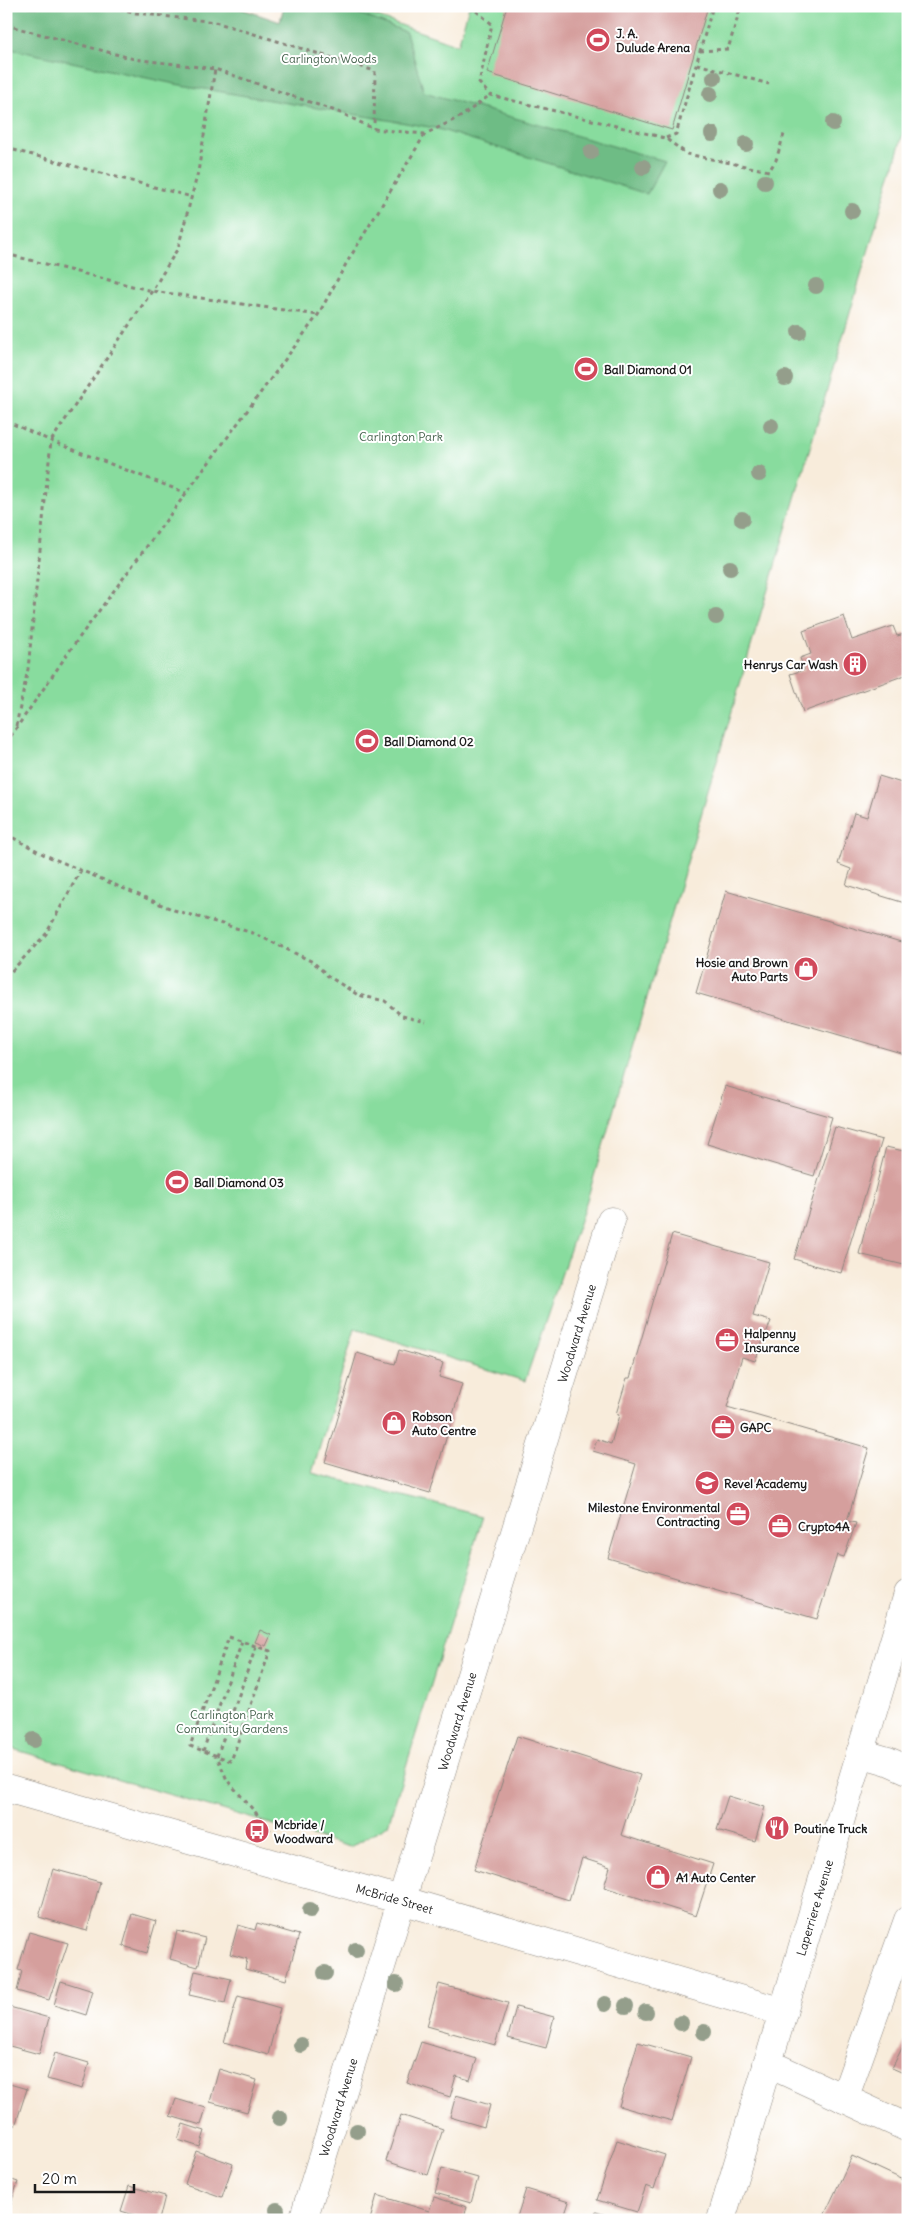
<svg xmlns="http://www.w3.org/2000/svg" width="914" height="2226" font-family="Delius,sans-serif">
  <style>
    .green { fill: #88dc9e; stroke: #527c5d }
    .forest { fill: #6ebc85; stroke: #456c50 }
    .building { fill: #d59f9d }
    .lines { fill: none; stroke-linecap: round; stroke-linejoin: round }
    .minor-casing { stroke: #8a847c; stroke-width: 29 }
    .path { stroke: #8a847c; stroke-width: 3; stroke-dasharray: 4 4; stroke-linecap: butt }
    .minor { stroke: #fff; stroke-width: 28 }
    .tree { fill: #949e8b }
    .labels { text-anchor: middle; dominant-baseline: central; stroke-width: 4; stroke-linejoin: round; paint-order: stroke }
    .poi-label { font-size: 12px; font-weight: bold; fill: #1c1c1c; stroke: #fff; text-anchor: start }
    .park-label { font-size: 12px; fill: #425f4a; stroke: #fff }
    .street-label { font-size: 12px; fill: #1c1c1c; stroke: #fff }
  </style>
  <rect width="100%" height="100%" fill="#fff"/>
  <filter id="ink" filterUnits="userSpaceOnUse"><feTurbulence type="fractalNoise" baseFrequency=".02" numOctaves="2"/><feDisplacementMap in="SourceGraphic" scale="10" xChannelSelector="R" yChannelSelector="G"/><feConvolveMatrix kernelMatrix="1 2 1 2 8 2 1 2 1" color-interpolation-filters="sRGB"/></filter>
  <filter id="wash" filterUnits="userSpaceOnUse"><feTurbulence type="fractalNoise" baseFrequency=".0096" numOctaves="4" result="noise"/><feDisplacementMap in="SourceGraphic" scale="20" xChannelSelector="R" yChannelSelector="G"/><feGaussianBlur stdDeviation="1.12" result="paint"/><feColorMatrix in="noise" values="0 0 0 0 0 0 0 0 0 0 0 0 0 0 0 0 0 1.4 0 .05"/><feComposite in="paint" operator="in"/></filter>
  <g filter="url(#wash)">
    <rect width="100%" height="100%" fill="#f8ecdb"/>
    <path class="green" d="M6 6H233L280 22 284 6H346L458 45 469 6H908V117L587 1200 525 1381 355 1329 312 1473 483 1516 388 1825 350 1847 6 1747Z"/>
    <path class="forest" d="M6 6H233L280 22 284 6H339L406 32 424 92 665 161 647 194 435 128 175 84 6 48Z"/>
    <g id="blocks">
      <path class="building" d="M507 6H708L672 130 487 73Z
        M844 616 852 640 893 626 897 636 908 633V674L803 712 790 674 804 670 800 658 811 654 803 631Z
        M879 776 908 785V904L846 885 851 869 838 864 854 813 867 817Z
        M726 891 908 944V1055L696 993Z
        M725 1086 832 1117 814 1176 707 1144Z
        M835 1127 882 1140 841 1273 794 1259Z
        M886 1147 908 1152V1266L859 1254Z
        M672 1234 769 1262 753 1316 771 1321 755 1361 742 1357 727 1407 869 1448 847 1521 856 1523 844 1557 837 1555 817 1619 608 1558 636 1464 593 1451 597 1439 611 1444 619 1415 616 1414 627 1378H630Z
        M399 1350 443 1363 439 1377 462 1384 430 1493 325 1462 357 1353 395 1364Z
        M260 1630 271 1635 266 1646 255 1642Z
        M517 1736 640 1775 621 1835 713 1864 696 1916 604 1887 610 1867 582 1858 569 1900 474 1870Z
        M728 1796 765 1807 755 1841 717 1830Z
        M53 1869 100 1882 87 1931 39 1917Z
        M132 1914 156 1921 147 1953 123 1946Z
        M257 1923 299 1935 286 1980 245 1969 247 1959 230 1954 238 1925 255 1930Z
        M177 1931 205 1938 198 1967 170 1959Z
        M29 1932 68 1943 49 2000 17 1991 22 1971 18 1970Z
        M195 1971 231 1979 225 2003 189 1995Z
        M61 1981 93 1991 86 2015 54 2005Z
        M439 1984 508 2003 495 2045 427 2026Z
        M238 1996 280 2008 268 2055 224 2042Z
        M6 2006 49 2018 39 2054 6 2045Z
        M516 2007 554 2017 546 2048 508 2038Z
        M908 2036V2075L892 2068Z
        M421 2042 477 2059 470 2080 456 2076 450 2097 407 2083Z
        M638 2042 691 2057 672 2121 619 2106Z
        M55 2053 89 2063 82 2089 47 2079Z
        M219 2069 257 2080 247 2112 210 2102Z
        M6 2083 27 2089 15 2126 6 2123Z
        M456 2095 490 2105 484 2127 450 2117Z
        M176 2099 206 2108 201 2125 170 2116Z
        M401 2115 443 2129 428 2175 386 2161Z
        M183 2124 205 2131 200 2147 178 2140Z
        M617 2140 665 2155 654 2189 646 2186 637 2212 597 2200Z
        M196 2151 233 2164 222 2197 185 2184Z
        M852 2156 908 2182V2220H822Z
        M442 2168 478 2178 471 2203 435 2193Z
        M6 2178 18 2182 9 2209 6 2208Z
        M129 2186 165 2196 159 2220H150L121 2211Z
        M526 2189 569 2202 563 2220H516Z
        M377 2195 429 2211 434 2197 467 2207 463 2220H370Z
        M596 2212 620 2219V2220H593Z
        M6 2214 24 2219V2220H6Z"/>
    </g>
  </g>
  <g filter="url(#ink)">
    <use href="#blocks" fill-opacity="0" stroke="#8a847c" stroke-width="1"/>
    <g class="lines">
      <defs>
        <g id="minor">
          <path d="M860 1753 888 1761 908 1770"/>
          <path id="s1" d="M6 1788 401 1900 783 2012"/>
          <path d="M767 2063 908 2128"/>
          <path d="M844 2099 908 1920"/>
          <path id="s2" d="M303 2220 611 1221"/>
          <path id="s3" d="M721 2220 908 1594"/>
        </g>
      </defs>
      <use href="#minor" class="minor-casing"/>
      <path class="path" d="M112 6 136 13 215 22 375 71 374 129
        M470 6 492 24 479 83 490 95 665 138 687 154 769 171 776 160 785 131
        M6 25 134 59 215 69 341 113 374 129 425 134 462 116 490 95
        M700 51 728 49 741 6
        M697 64 769 84
        M666 138 676 134 713 6
        M6 148 192 197
        M6 254 152 291 318 315
        M6 421 51 441 186 493
        M16 726 28 669 51 441 152 291 178 248 198 172 215 69
        M6 743 73 646 318 315 346 264 425 134
        M6 834 45 855 174 910 253 933 313 962 328 976 358 995 385 1001 402 1016 426 1022
        M6 977 46 934 81 870
        M229 1637 270 1651 231 1761 190 1746Z
        M256 1647 217 1756 227 1780 271 1830
        M203 1751 242 1642"/>
      <use href="#minor" class="minor"/>
    </g>
    <g class="tree">
      <circle cx="714" cy="78" r="8"/>
      <circle cx="710" cy="94" r="8"/>
      <circle cx="833" cy="123" r="8"/>
      <circle cx="712" cy="134" r="8"/>
      <circle cx="746" cy="144" r="8"/>
      <circle cx="591" cy="152" r="8"/>
      <circle cx="643" cy="167" r="8"/>
      <circle cx="765" cy="182" r="8"/>
      <circle cx="720" cy="189" r="8"/>
      <circle cx="852" cy="211" r="8"/>
      <circle cx="816" cy="286" r="8"/>
      <circle cx="799" cy="332" r="8"/>
      <circle cx="785" cy="378" r="8"/>
      <circle cx="771" cy="426" r="8"/>
      <circle cx="759" cy="474" r="8"/>
      <circle cx="742" cy="519" r="8"/>
      <circle cx="730" cy="568" r="8"/>
      <circle cx="716" cy="617" r="8"/>
      <circle cx="34" cy="1740" r="8"/>
      <circle cx="310" cy="1910" r="8"/>
      <circle cx="356" cy="1950" r="8"/>
      <circle cx="325" cy="1973" r="8"/>
      <circle cx="396" cy="1984" r="8"/>
      <circle cx="605" cy="2004" r="8"/>
      <circle cx="626" cy="2006" r="8"/>
      <circle cx="646" cy="2012" r="8"/>
      <circle cx="681" cy="2023" r="8"/>
      <circle cx="704" cy="2032" r="8"/>
      <circle cx="301" cy="2045" r="8"/>
      <circle cx="280" cy="2118" r="8"/>
      <circle cx="357" cy="2131" r="8"/>
      <circle cx="277" cy="2210" r="8"/>
    </g>
  </g>
  <defs>
    <symbol id="stadium-disc" viewBox="-11 -11 22 22"><circle r="9.5" fill="#d1495b" stroke="#fff"/><path d="M0-5a6.5 5 0 1 0 0 10a6.5 5 0 1 0 0-10ZM-3.5-1.8h7v3.6h-7Z" fill="#fff"/></symbol>
    <symbol id="building-disc" viewBox="-11 -11 22 22"><circle r="9.5" fill="#d1495b" stroke="#fff"/><path d="M-4-6H4V6H1V3H-1V6H-4ZM-2.5-4.3h1.7v1.8h-1.7ZM.8-4.3h1.7v1.8H.8ZM-2.5-1h1.7V.8h-1.7ZM.8-1h1.7V.8H.8Z" fill="#fff"/></symbol>
    <symbol id="shop-disc" viewBox="-11 -11 22 22"><circle r="9.5" fill="#d1495b" stroke="#fff"/><path d="M-5-2.5h2.3a2.7 3.5 0 0 1 5.4 0H5L5.5 6h-11ZM-1.5-2.5h3a1.5 2.3 0 0 0-3 0Z" fill="#fff"/></symbol>
    <symbol id="office-disc" viewBox="-11 -11 22 22"><circle r="9.5" fill="#d1495b" stroke="#fff"/><path d="M-6-3h4V-5.5h4V-3h4V5H-6ZM-1-4.5V-3h2v-1.5ZM-6 0V1H6V0Z" fill="#fff"/></symbol>
    <symbol id="school-disc" viewBox="-11 -11 22 22"><circle r="9.5" fill="#d1495b" stroke="#fff"/><path d="M0-5L7-2L0 1L-7-2ZM-4 1L0 2.5L4 1V4Q0 6-4 4Z" fill="#fff"/></symbol>
    <symbol id="restaurant-disc" viewBox="-11 -11 22 22"><circle r="9.5" fill="#d1495b" stroke="#fff"/><path d="M-5-6h1v4h1v-4h1v4h1v-4h1v5L-1.5 .5V6h-2V.5L-5-1ZM5-6V6H3V1.5H1.5Q1.5-4 5-6Z" fill="#fff"/></symbol>
    <symbol id="bus-disc" viewBox="-11 -11 22 22"><circle r="9.5" fill="#d1495b" stroke="#fff"/><path d="M-5-6H5V4H4V6H2V4H-2V6H-4V4H-5ZM-3.5-4V0h7V-4ZM-3.5 1.2v1.5H-2V1.2ZM2 1.2v1.5H3.5V1.2Z" fill="#fff"/></symbol>
  </defs>
  <g fill-rule="evenodd">
    <use href="#stadium-disc" x="584" y="26" width="28" height="28"/>
    <use href="#stadium-disc" x="572" y="355" width="28" height="28"/>
    <use href="#building-disc" x="841" y="650" width="28" height="28"/>
    <use href="#stadium-disc" x="353" y="727" width="28" height="28"/>
    <use href="#shop-disc" x="792" y="955" width="28" height="28"/>
    <use href="#stadium-disc" x="163" y="1168" width="28" height="28"/>
    <use href="#office-disc" x="713" y="1326" width="28" height="28"/>
    <use href="#shop-disc" x="380" y="1409" width="28" height="28"/>
    <use href="#office-disc" x="709" y="1413" width="28" height="28"/>
    <use href="#school-disc" x="693" y="1469" width="28" height="28"/>
    <use href="#office-disc" x="724" y="1500" width="28" height="28"/>
    <use href="#office-disc" x="766" y="1512" width="28" height="28"/>
    <use href="#restaurant-disc" x="763" y="1814" width="28" height="28"/>
    <use href="#bus-disc" x="243" y="1817" width="28" height="28"/>
    <use href="#shop-disc" x="644" y="1863" width="28" height="28"/>
  </g>
  <g class="labels">
    <g class="poi-label">
      <text x="616" y="33">J. A.<tspan x="616" dy="14">Dulude Arena</tspan></text>
      <text x="604" y="369">Ball Diamond 01</text>
      <text x="838" y="664" text-anchor="end">Henrys Car Wash</text>
      <text x="384" y="741">Ball Diamond 02</text>
      <text x="788" y="962" text-anchor="end">Hosie and Brown<tspan x="788" dy="14">Auto Parts</tspan></text>
      <text x="194" y="1182">Ball Diamond 03</text>
      <text x="744" y="1333">Halpenny<tspan x="744" dy="14">Insurance</tspan></text>
      <text x="412" y="1416">Robson<tspan x="412" dy="14">Auto Centre</tspan></text>
      <text x="740" y="1427">GAPC</text>
      <text x="724" y="1483">Revel Academy</text>
      <text x="720" y="1507" text-anchor="end">Milestone Environmental<tspan x="720" dy="14">Contracting</tspan></text>
      <text x="798" y="1526">Crypto4A</text>
      <text x="274" y="1824">Mcbride /<tspan x="274" dy="14">Woodward</tspan></text>
      <text x="794" y="1828">Poutine Truck</text>
      <text x="676" y="1877">A1 Auto Center</text>
    </g>
    <g class="park-label">
      <text x="329" y="58">Carlington Woods</text>
      <text x="401" y="436">Carlington Park</text>
      <text x="232" y="1714">Carlington Park<tspan x="232" dy="14">Community Gardens</tspan></text>
    </g>
    <g class="street-label">
      <text stroke="none"><textPath href="#s2" startOffset="928">Woodward Avenue</textPath></text>
      <text stroke="none"><textPath href="#s2" startOffset="522">Woodward Avenue</textPath></text>
      <text stroke="none"><textPath href="#s1" startOffset="404">McBride Street</textPath></text>
      <text stroke="none"><textPath href="#s3" startOffset="326">Laperriere Avenue</textPath></text>
      <text stroke="none"><textPath href="#s2" startOffset="118">Woodward Avenue</textPath></text>
    </g>
  </g>
  <rect width="914" height="2226" fill="none" stroke="#fff" stroke-width="25"/>
  <path d="M35 2184v8h99v-8" fill="none" stroke="#1c1c1c" stroke-width="2.5"/>
  <text x="42" y="2184" font-size="15" fill="#1c1c1c" stroke="#ffffff" stroke-width="4" paint-order="stroke">20 m</text>
</svg>
